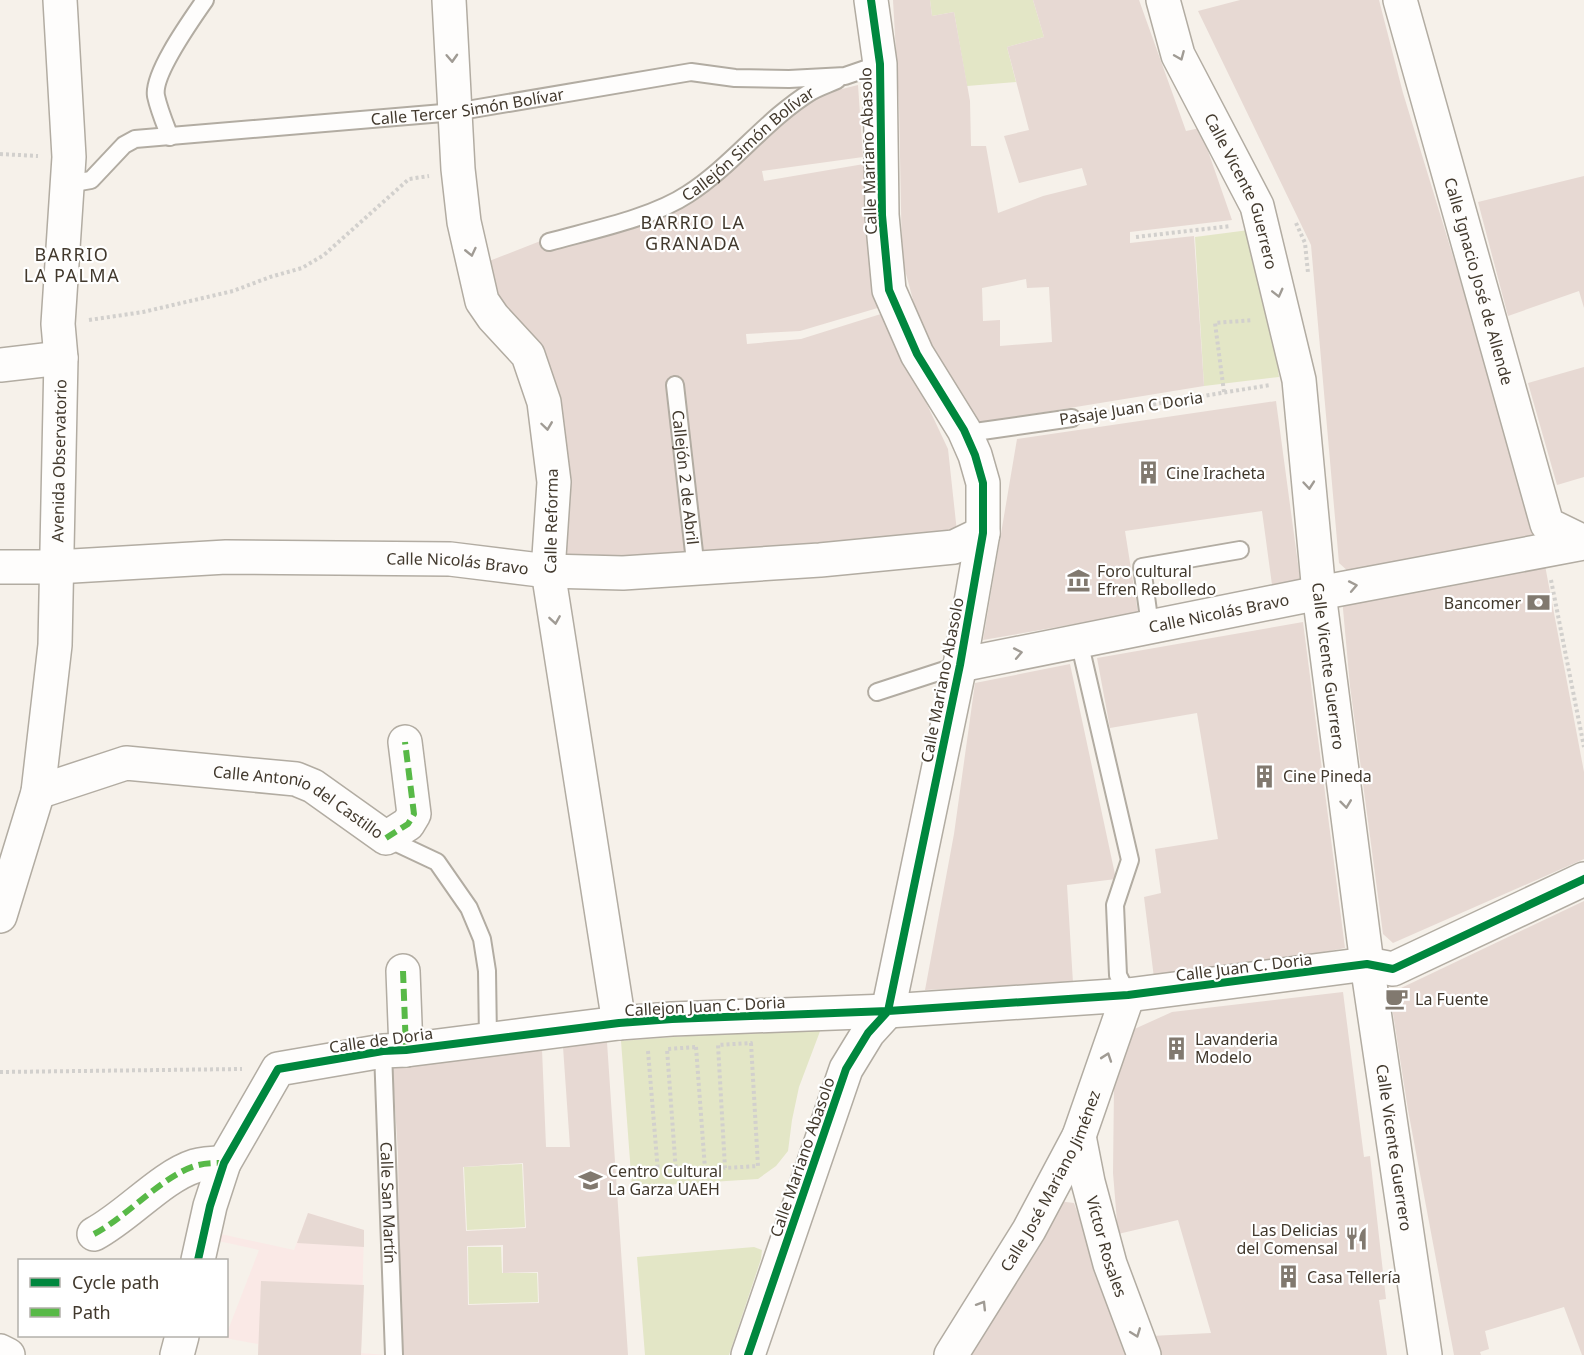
<svg xmlns="http://www.w3.org/2000/svg" width="1584" height="1355" font-family="'Noto Sans',sans-serif">
  <style>
    .education { fill: #fae9e6 }
    .green { fill: #e3e6c6 }
    .building { fill: #e7d9d3; fill-rule: evenodd }
    .lines { fill: none; stroke-linecap: round; stroke-linejoin: round }
    .service-casing { stroke: #b2aca2; stroke-width: 20 }
    .minor-casing { stroke: #b2aca2; stroke-width: 36 }
    .tertiary-casing { stroke: #b2aca2; stroke-width: 36 }
    .path { stroke: #d2d0cd; stroke-width: 4; stroke-dasharray: 3 3; stroke-linecap: butt }
    .service { stroke: #fefdfc; stroke-width: 16 }
    .minor { stroke: #fefdfc; stroke-width: 33 }
    .tertiary { stroke: #fefdfc; stroke-width: 33 }
    .quiet { stroke: #58b947; stroke-width: 6; stroke-dasharray: 12 6; stroke-linecap: butt }
    .cycleway-casing { stroke: #fff; stroke-width: 11 }
    .cycleway { stroke: #00873e; stroke-width: 8 }
    .oneway { stroke: #a09b94 }
    .labels { text-anchor: middle; dominant-baseline: central; stroke-width: 4.5; stroke-linejoin: round; paint-order: stroke }
    .street-label { font-size: 16px; fill: #42392d; stroke: #fff }
    .poi-label { font-size: 16px; fill: #42392d; stroke: #fff; text-anchor: start }
    .neighbourhood-label { font-size: 18px; letter-spacing: 1.5px; fill: #42392d; stroke: #fff }
  </style>
  <rect width="100%" height="100%" fill="#f6f1ea"/>
  <path class="education" d="M308 1213 364 1230 361 1353 386 1355H258V1344L225 1338 259 1250 214 1240 216 1233 294 1250Z"/>
  <path class="green" d="M930 0H1033L1044 37 1007 47 1016 82 967 86 954 12 932 16Z
    M1249 230 1270 305 1279 377 1204 386 1195 237Z
    M822 1026 799 1087 792 1120 788 1151 776 1166 758 1179 632 1187 621 1041Z
    M522 1164 525 1227 467 1230 464 1167Z
    M468 1247H501L502 1273H537L538 1302 469 1304Z
    M754 1247 762 1250 761 1259 729 1355H645L637 1257Z"/>
  <path class="building" d="M893 0H930L932 16 954 12 970 101 971 146H986L998 213 1043 196 1087 185 1082 168 1019 183 1004 136 1029 130 1007 47 1044 37 1033 0H1139L1186 131 1200 128 1232 220 1130 232V243L1194 236 1204 386 971 424 920 326 902 259 899 105ZM1026 279 1027 288 1049 287 1052 342 1000 346V320L983 321 982 288Z
    M1240 0H1379L1403 93 1501 413 1536 537 1350 573 1339 563 1311 245 1198 11Z
    M858 85 863 157 762 171 764 181 864 164 873 290 881 307 800 331 746 334 747 344 801 339 884 313 948 449 957 532 700 564 678 377 669 379 691 565 564 563 532 356 506 328 479 265 543 240 654 216 810 97Z
    M1584 176V308L1579 291 1508 316 1478 202Z
    M1584 367V477L1557 485 1528 383Z
    M1276 401 1300 579 1272 585 1262 511 1125 531 1138 613 983 640 1017 439Z
    M1544 560 1584 772V859L1393 943 1383 934 1350 686 1342 598Z
    M1303 622 1345 948 1238 969 1154 978 1144 897 1161 893 1155 849 1218 839 1197 713 1110 728 1097 658Z
    M1070 664 1116 879 1067 885 1073 983 925 990 954 834 975 683Z
    M1584 901V1355H1582L1564 1307 1485 1331 1489 1349 1480 1352 1481 1355H1454L1408 1110 1392 1007 1401 988Z
    M1343 992 1364 1157 1370 1156 1386 1299 1379 1300 1387 1355H1158L1151 1336 1211 1333 1178 1220 1118 1234 1113 1173 1114 1087 1130 1031 1172 1012Z
    M607 1042 628 1355H401L398 1153 392 1060ZM563 1047 570 1147H546L542 1049ZM523 1163 526 1228 466 1231 463 1167ZM503 1245V1273L538 1272 539 1303 468 1305 467 1246Z
    M1058 1201 1074 1203 1129 1355H968Z
    M308 1213 364 1230V1247L297 1243Z
    M261 1281 364 1285 361 1355H258Z"/>
  <g class="lines">
    <defs>
      <g id="service">
        <path d="M170 137C165 124 159 110 156 96 152 74 192 19 205 0"/>
        <path id="s1" d="M68 184 91 180 124 145 135 139 455 112 691 72 735 78 789 79 845 76 880 64"/>
        <path id="s2" d="M549 242C592 230 652 218 688 194 733 165 766 119 812 91 819 87 828 84 837 80"/>
        <path id="s3" d="M675 385 696 570"/>
        <path d="M964 430 975 432 1072 418"/>
        <path d="M1148 627V611L1142 567 1240 550"/>
        <path d="M1079 641 1130 860 1115 905 1118 975 1128 995"/>
        <path d="M877 692 960 665"/>
        <path d="M386 838 437 862 469 908 482 939 487 971 488 1039"/>
        <path id="s4" d="M383 1051 394 1355"/>
      </g>
      <g id="minor">
        <path d="M449 0 458 169 464 222 482 301 493 317 528 355 544 402 554 482 548 571 619 1023"/>
        <path d="M871 0 880 64 882 215 889 290 917 354 964 430 975 455 983 483V533L960 665 888 1011"/>
        <path id="s5" d="M1400 0 1547 524 1584 542"/>
        <path d="M0 365 61 358"/>
        <path id="s6" d="M0 567H56L226 557 450 559 548 571 623 573 820 560 954 547 983 533"/>
        <path id="s7" d="M960 665 1319 593 1584 543"/>
        <path id="s8" d="M38 792 126 763 296 779 313 786 386 838 408 824 414 814 405 742"/>
        <path id="s9" d="M0 916 38 792 55 645 61 358 58 324 69 157 60 0"/>
        <path d="M403 971 406 1050"/>
        <path id="s10" d="M1079 1136 1088 1182 1110 1264 1144 1355"/>
        <path d="M94 1234C128 1216 161 1177 195 1166 204 1163 215 1163 224 1163"/>
        <path d="M198 1260 210 1206 224 1163 278 1069 383 1051 406 1050 619 1023 672 1019 888 1011 1128 995 1367 964 1393 969 1584 879"/>
        <path d="M0 1351 8 1355"/>
        <path d="M177 1355 182 1336"/>
        <path id="s11" d="M951 1355 1029 1230 1079 1136 1128 995"/>
      </g>
      <g id="tertiary">
        <path id="s12" d="M1163 0 1178 55 1257 206 1299 380 1319 593 1367 964 1425 1355"/>
        <path d="M748 1355 846 1069 868 1033 888 1011"/>
      </g>
    </defs>
    <use href="#service" class="service-casing"/>
    <use href="#minor" class="minor-casing"/>
    <use href="#tertiary" class="tertiary-casing"/>
    <path class="path" d="M0 154 38 156
      M1296 223 1305 243 1308 273
      M1136 237 1231 226
      M89 320 143 312 233 291 270 277 302 268 324 255 409 179 429 176
      M1224 392 1215 323 1253 320
      M1094 414 1270 385
      M1551 580 1584 747
      M751 1043 758 1166 725 1168 718 1045Z
      M696 1047 705 1169 676 1172 667 1049Z
      M648 1051 658 1172
      M0 1072 242 1069"/>
    <use href="#service" class="service"/>
    <use href="#minor" class="minor"/>
    <use href="#tertiary" class="tertiary"/>
    <path class="quiet" d="M386 838 408 824 414 814 405 742
      M403 971 406 1050
      M94 1234C128 1216 161 1177 195 1166 204 1163 215 1163 224 1163"/>
    <defs>
      <path id="cycleway" d="M198 1260 210 1206 224 1163 278 1069 383 1051 406 1050 619 1023 672 1019 888 1011 1128 995 1367 964 1393 969 1584 879
        M748 1355 846 1069 868 1033 888 1011 960 665 983 533V483L975 455 964 430 917 354 889 290 882 215 880 64 871 0"/>
    </defs>
    <use href="#cycleway" class="cycleway-casing"/>
    <use href="#cycleway" class="cycleway"/>
  </g>
  <defs><path id="oneway-chevron" d="M-2-3.5L2.5 0L-2 3.5" fill="none" stroke-width="1.6" stroke-linecap="round" stroke-linejoin="round" transform="scale(1.5)"/></defs>
  <g class="oneway">
    <use href="#oneway-chevron" transform="translate(1180 56) rotate(67)"/>
    <use href="#oneway-chevron" transform="translate(452 58) rotate(87)"/>
    <use href="#oneway-chevron" transform="translate(471 252) rotate(77)"/>
    <use href="#oneway-chevron" transform="translate(1278 293) rotate(76)"/>
    <use href="#oneway-chevron" transform="translate(547 426) rotate(82)"/>
    <use href="#oneway-chevron" transform="translate(1309 485) rotate(85)"/>
    <use href="#oneway-chevron" transform="translate(1353 586) rotate(-11)"/>
    <use href="#oneway-chevron" transform="translate(555 620) rotate(81)"/>
    <use href="#oneway-chevron" transform="translate(1018 653) rotate(-11)"/>
    <use href="#oneway-chevron" transform="translate(1346 804) rotate(83)"/>
    <use href="#oneway-chevron" transform="translate(1107 1057) rotate(-71)"/>
    <use href="#oneway-chevron" transform="translate(982 1305) rotate(-58)"/>
    <use href="#oneway-chevron" transform="translate(1136 1333) rotate(69)"/>
  </g>
  <defs>
    <symbol id="building-bare" viewBox="-9 -9 18 18"><path d="M-4-6H4V6H1V3H-1V6H-4ZM-2.5-4.3h1.7v1.8h-1.7ZM.8-4.3h1.7v1.8H.8ZM-2.5-1h1.7V.8h-1.7ZM.8-1h1.7V.8H.8Z" fill="#81796f" stroke="#fff" stroke-width="2.5" paint-order="stroke"/></symbol>
    <symbol id="museum-bare" viewBox="-9 -9 18 18"><path d="M0-6L6-3V-2H-6V-3ZM-5-1h2V3h-2ZM-1-1h2V3h-2ZM3-1h2V3H3ZM-6 4H6V6H-6Z" fill="#81796f" stroke="#fff" stroke-width="2.5" paint-order="stroke"/></symbol>
    <symbol id="bank-bare" viewBox="-9 -9 18 18"><path d="M-6-4H6V4H-6ZM0-2.3a2.3 2.3 0 1 0 0 4.6a2.3 2.3 0 1 0 0-4.6Z" fill="#81796f" stroke="#fff" stroke-width="2.5" paint-order="stroke"/></symbol>
    <symbol id="cafe-bare" viewBox="-9 -9 18 18"><path d="M-5.5-4.5H6V0H3Q3 3.5 0 3.5H-2.5Q-5.5 3.5-5.5 0ZM3-3.2v2h1.7v-2ZM-6 4.5H4V6H-6Z" fill="#81796f" stroke="#fff" stroke-width="2.5" paint-order="stroke"/></symbol>
    <symbol id="university-bare" viewBox="-9 -9 18 18"><path d="M0-5L7-2L0 1L-7-2ZM-4 1L0 2.5L4 1V4Q0 6-4 4Z" fill="#81796f" stroke="#fff" stroke-width="2.5" paint-order="stroke"/></symbol>
    <symbol id="restaurant-bare" viewBox="-9 -9 18 18"><path d="M-5-6h1v4h1v-4h1v4h1v-4h1v5L-1.5 .5V6h-2V.5L-5-1ZM5-6V6H3V1.5H1.5Q1.5-4 5-6Z" fill="#81796f" stroke="#fff" stroke-width="2.5" paint-order="stroke"/></symbol>
  </defs>
  <g fill-rule="evenodd">
    <use href="#building-bare" x="1132" y="456" width="33" height="33"/>
    <use href="#museum-bare" x="1062" y="564" width="33" height="33"/>
    <use href="#bank-bare" x="1522" y="586" width="33" height="33"/>
    <use href="#building-bare" x="1248" y="760" width="33" height="33"/>
    <use href="#cafe-bare" x="1380" y="982" width="33" height="33"/>
    <use href="#building-bare" x="1160" y="1032" width="33" height="33"/>
    <use href="#university-bare" x="574" y="1164" width="33" height="33"/>
    <use href="#restaurant-bare" x="1340" y="1222" width="33" height="33"/>
    <use href="#building-bare" x="1272" y="1260" width="33" height="33"/>
  </g>
  <g class="labels">
    <g class="street-label">
      <text stroke="none"><textPath href="#s1" startOffset="418">Calle Tercer Simón Bolívar</textPath></text>
      <text stroke="none"><textPath href="#s2" startOffset="226">Callejón Simón Bolívar</textPath></text>
      <text transform="translate(868 151) rotate(-92)">Calle Mariano Abasolo</text>
      <text stroke="none"><textPath href="#s12" startOffset="208">Calle Vicente Guerrero</textPath></text>
      <text stroke="none"><textPath href="#s5" startOffset="292">Calle Ignacio José de Allende</textPath></text>
      <text transform="translate(1131 408) rotate(-9)">Pasaje Juan C Doria</text>
      <text stroke="none"><textPath href="#s9" startOffset="462">Avenida Observatorio</textPath></text>
      <text stroke="none"><textPath href="#s3" startOffset="93">Callejón 2 de Abril</textPath></text>
      <text transform="translate(551 521) rotate(-89)">Calle Reforma</text>
      <text stroke="none"><textPath href="#s6" startOffset="458">Calle Nicolás Bravo</textPath></text>
      <text stroke="none"><textPath href="#s7" startOffset="264">Calle Nicolás Bravo</textPath></text>
      <text stroke="none"><textPath href="#s12" startOffset="694">Calle Vicente Guerrero</textPath></text>
      <text transform="translate(942 680) rotate(-79)">Calle Mariano Abasolo</text>
      <text stroke="none"><textPath href="#s8" startOffset="273">Calle Antonio del Castillo</textPath></text>
      <text transform="translate(1244 967) rotate(-7)">Calle Juan C. Doria</text>
      <text transform="translate(705 1006) rotate(-3)">Callejon Juan C. Doria</text>
      <text transform="translate(381 1040) rotate(-8)">Calle de Doria</text>
      <text stroke="none"><textPath href="#s12" startOffset="1180">Calle Vicente Guerrero</textPath></text>
      <text transform="translate(802 1157) rotate(-71)">Calle Mariano Abasolo</text>
      <text stroke="none"><textPath href="#s11" startOffset="201">Calle José Mariano Jiménez</textPath></text>
      <text stroke="none"><textPath href="#s4" startOffset="152">Calle San Martín</textPath></text>
      <text stroke="none"><textPath href="#s10" startOffset="114">Víctor Rosales</textPath></text>
    </g>
    <g class="poi-label">
      <text x="1166" y="473">Cine Iracheta</text>
      <text x="1097" y="571">Foro cultural<tspan x="1097" dy="18">Efren Rebolledo</tspan></text>
      <text x="1521" y="603" text-anchor="end">Bancomer</text>
      <text x="1283" y="776">Cine Pineda</text>
      <text x="1415" y="999">La Fuente</text>
      <text x="1195" y="1039">Lavanderia<tspan x="1195" dy="18">Modelo</tspan></text>
      <text x="608" y="1171">Centro Cultural<tspan x="608" dy="18">La Garza UAEH</tspan></text>
      <text x="1338" y="1230" text-anchor="end">Las Delicias<tspan x="1338" dy="18">del Comensal</tspan></text>
      <text x="1307" y="1277">Casa Tellería</text>
    </g>
    <g class="neighbourhood-label">
      <text x="693" y="222">BARRIO LA<tspan x="693" dy="21">GRANADA</tspan></text>
      <text x="72" y="254">BARRIO<tspan x="72" dy="21">LA PALMA</tspan></text>
    </g>
  </g>
  <rect x="18" y="1259" width="210" height="78" fill="#ffffff" stroke="#b3b0ab" stroke-width="1.5"/>
  <rect x="30" y="1278" width="30" height="9" fill="#00873e" stroke="#b3b0ab" stroke-width="1.5"/>
  <text x="72" y="1289" font-size="18" fill="#42392d">Cycle path</text>
  <rect x="30" y="1308" width="30" height="9" fill="#58b947" stroke="#b3b0ab" stroke-width="1.5"/>
  <text x="72" y="1319" font-size="18" fill="#42392d">Path</text>
</svg>
